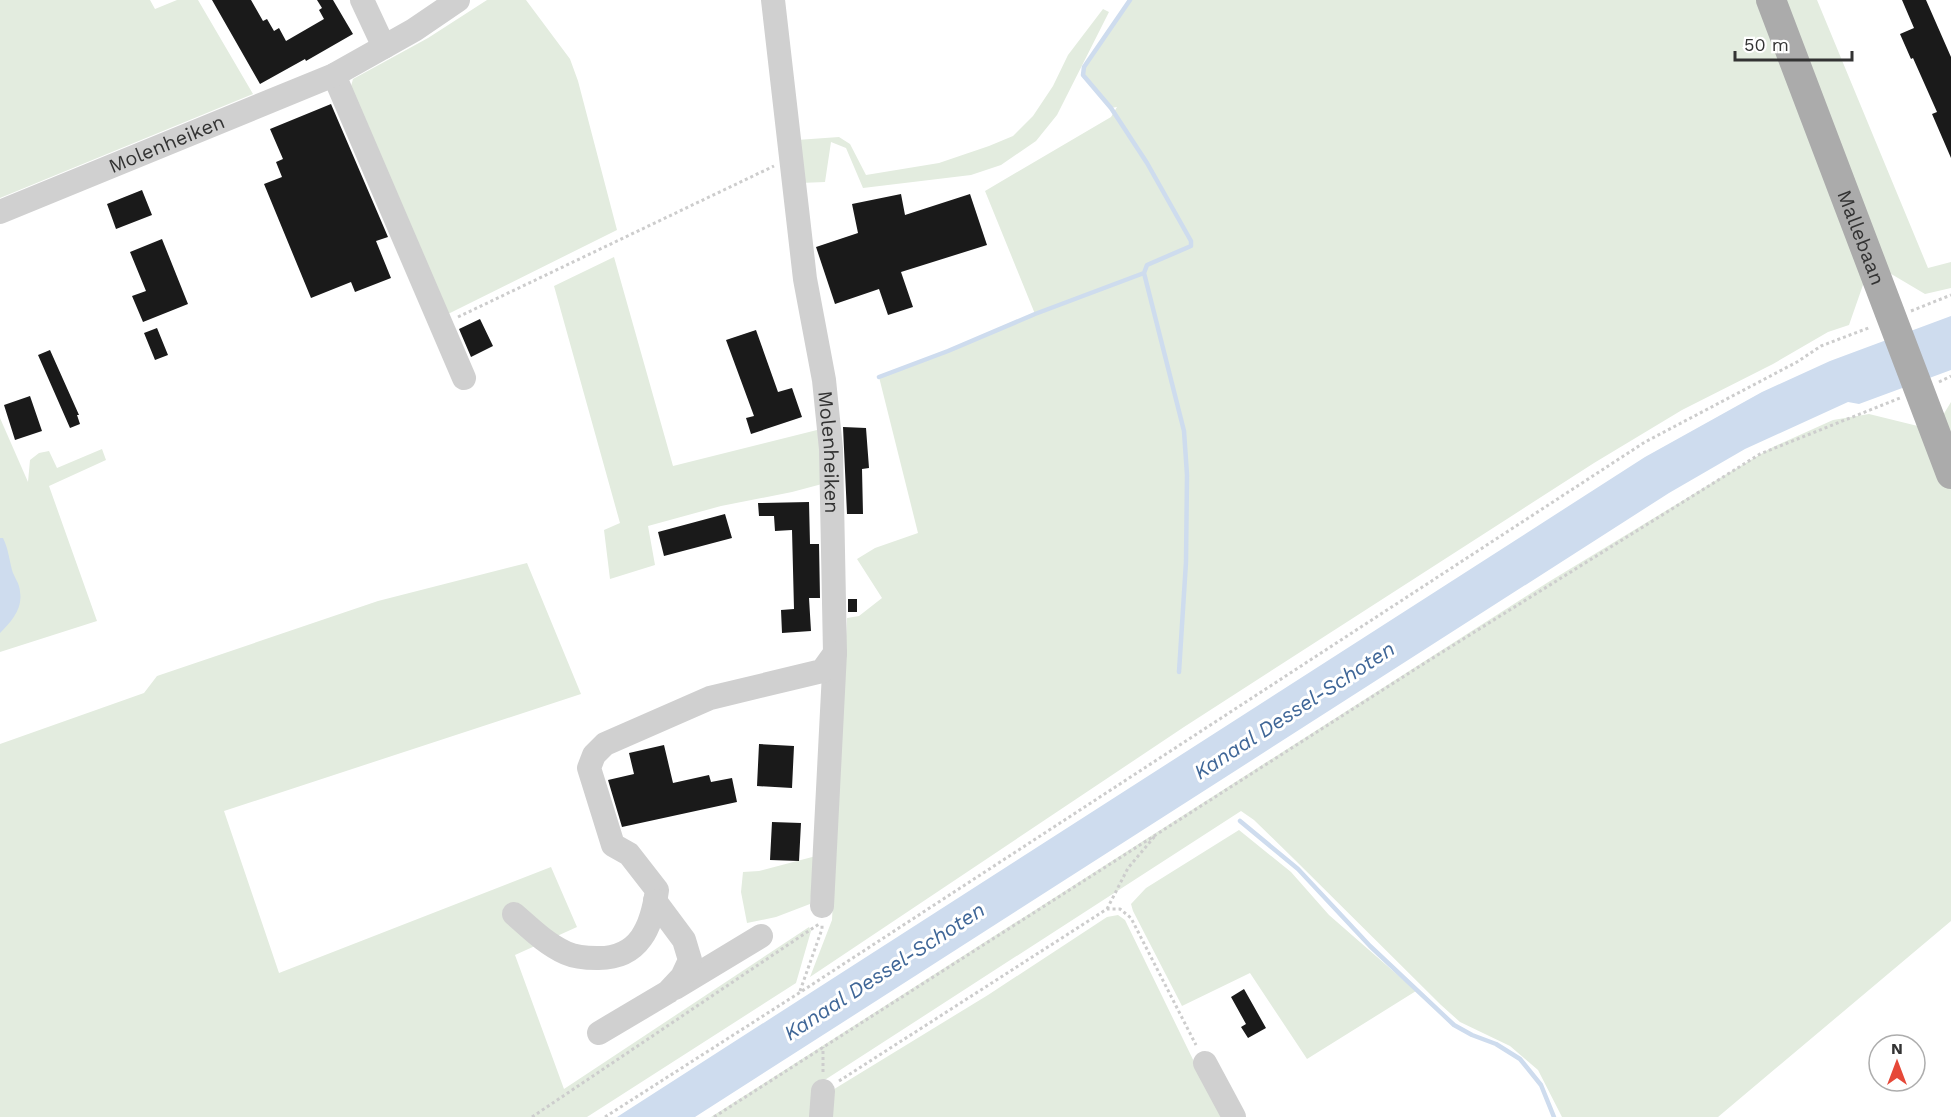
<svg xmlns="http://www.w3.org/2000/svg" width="1951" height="1117" font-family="'Work Sans',sans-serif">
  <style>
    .green { fill: #e3ecdf }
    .water { fill: #cedcee }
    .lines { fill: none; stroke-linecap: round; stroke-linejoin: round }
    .stream { stroke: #cedcee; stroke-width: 4.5 }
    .building { fill: #1a1a1a }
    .path { stroke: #cdcdcd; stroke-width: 3; stroke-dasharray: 3 3; stroke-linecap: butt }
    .minor { stroke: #d0d0d0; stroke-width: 24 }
    .major { stroke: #ababab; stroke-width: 30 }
    .labels { text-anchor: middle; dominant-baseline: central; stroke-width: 6; stroke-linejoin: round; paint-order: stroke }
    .street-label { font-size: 20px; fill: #333; stroke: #fff }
    .water-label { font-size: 21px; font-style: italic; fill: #3f6697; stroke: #fff }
  </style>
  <rect width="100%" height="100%" fill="#fff"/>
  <path class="green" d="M0 0H150L155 9 177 0H198L253 94 0 198Z
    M487 0H526L570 59 578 81 617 230 446 315 350 90 353 79 428 38Z
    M1130 0H1817L1928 268 1951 262V288L1925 294 1871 262 1849 325 1828 332 1773 364 1682 410 1594 463 1184 727 810 977 832 920 847 618 859 616 882 598 857 559 875 548 918 533 879 377 948 351 1035 314 985 191 1111 117 1117 107 1111 108 1083 75 1084 67Z
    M1103 9 1109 12 1057 115 1036 141 1001 165 971 175 863 188 846 148 831 142 825 182 800 183 797 140 839 137 850 144 866 175 939 163 989 146 1013 136 1033 116 1053 86 1068 55Z
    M614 257 673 466 821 429 822 484 792 492 721 506 648 526 655 565 610 579 604 530 620 523 554 286Z
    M1951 402V921L1718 1117H1562L1538 1070 1510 1046 1460 1022 1441 1005 1295 860 1254 820 1241 811 817 1085 815 1117H711L1550 581 1715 481 1773 447 1833 420 1869 414 1934 430Z
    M0 418 28 482 30 460 39 453 49 451 57 468 102 449 106 460 49 486 97 621 0 652Z
    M527 563 581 694 224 811 279 973 551 867 577 927 515 955 564 1089 809 927 811 931 796 983 587 1117H0V744L144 693 157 676 378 601Z
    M1239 830 1291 872 1329 915 1416 991 1307 1059 1250 973 1182 1006 1133 911 1131 904 1146 888Z
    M816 856 810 904 776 917 747 923 741 892 743 872 759 871Z
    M1118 915 1125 920 1221 1117H828L831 1091 988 995 1107 917Z"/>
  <path class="water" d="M1951 316V370L1859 404 1848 402 1745 449 1669 493 695 1117H617L1645 457 1762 392 1830 361Z
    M0 538H3C8 548 9 558 12 570 14 577 20 584 20 592 23 609 11 622 0 633Z"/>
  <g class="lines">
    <path class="stream" d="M1130 0 1084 67 1083 75 1111 108 1147 163 1191 241V246L1147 265 1144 273 1184 431 1187 475 1186 562 1179 672
      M879 377 948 351 1035 314 1144 273
      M1240 821 1298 869 1370 946 1454 1025 1472 1035 1496 1044 1520 1059 1541 1085 1554 1117"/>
  </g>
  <path class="building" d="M212 0H251L263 21 267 19 274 31 279 28 286 41 324 19 319 10 322 8 317 0H333L353 34 306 61 305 59 260 84Z
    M1902 0H1926L1951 57V158L1932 114 1937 112 1913 58 1911 59 1900 34 1914 28Z
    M331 104 388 237 376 241 391 278 355 292 351 282 311 298 264 184 282 177 276 162 283 159 270 129Z
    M142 190 152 215 116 229 107 204Z
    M901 194 905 215 970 194 987 245 901 272 913 307 888 315 879 289 835 304 816 247 858 233 852 204Z
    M162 239 188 304 143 322 132 296 146 291 130 252Z
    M480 319 493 346 471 357 459 329Z
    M157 328 168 355 155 360 144 333Z
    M756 330 778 392 792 388 802 417 751 434 746 418 754 416 726 340Z
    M50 350 79 415H77L80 424 70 428 38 355Z
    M30 396 42 431 15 440 4 405Z
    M843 427 866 428 869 468 862 469 863 514H847Z
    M809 502 810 544H819L820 598H809L811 631 782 633 781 610 794 609 792 530 775 531 774 516H759L758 503Z
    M725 514 732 538 664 556 658 532Z
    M848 599H857V612H848Z
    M759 744 794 746 792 788 757 786Z
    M664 745 673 783 709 775 711 782 732 778 737 802 622 827 608 780 634 774 629 753Z
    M772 822 801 823 799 861 770 860Z
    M1244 989 1266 1028 1248 1038 1241 1027 1246 1024 1231 997Z"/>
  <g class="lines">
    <path class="path" d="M1911 311 1951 295
      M458 317 774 166
      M1939 382 1951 376
      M1107 909 1128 868 1155 836
      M800 991 822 929V924
      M823 1072V1047
      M839 1081 1107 909H1120L1131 918 1196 1045
      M532 1117 819 924
      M605 1117 799 993 1645 442 1797 362 1821 346 1871 327
      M714 1117 1428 661 1760 454 1900 398"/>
    <g class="minor">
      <path d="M362 0 384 47"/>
      <path id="s1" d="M773 0 805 279 824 380 831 449 835 653 822 906"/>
      <path d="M334 75 464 378"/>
      <path id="s2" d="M0 212 334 75 414 30 458 0"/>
      <path d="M514 914C530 928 546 944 566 953 575 957 587 958 597 958 640 959 652 926 657 890L629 854 613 845 589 768 594 755 605 744 710 698 822 671 835 653"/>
      <path d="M675 988 761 936"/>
      <path d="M599 1033 668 992 682 977 690 960 684 940 655 901"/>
      <path d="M1205 1063 1234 1117"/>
      <path d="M821 1117 823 1091"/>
    </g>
    <path class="major" id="s3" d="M1771 0 1951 474"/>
  </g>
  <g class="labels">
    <g class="street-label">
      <text stroke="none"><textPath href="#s2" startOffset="180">Molenheiken</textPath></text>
      <text stroke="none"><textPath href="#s3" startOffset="254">Mallebaan</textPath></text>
      <text stroke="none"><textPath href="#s1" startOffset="456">Molenheiken</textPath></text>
    </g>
    <g class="water-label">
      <text transform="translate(1294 710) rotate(-33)">Kanaal Dessel-Schoten</text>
      <text transform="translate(884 971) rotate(-33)">Kanaal Dessel-Schoten</text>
    </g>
  </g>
  <g transform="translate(1897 1063)"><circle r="28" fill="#ffffff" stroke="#adadad" stroke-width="1.5"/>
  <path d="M0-4.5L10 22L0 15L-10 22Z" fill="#e64838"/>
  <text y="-9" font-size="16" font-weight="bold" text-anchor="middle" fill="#333333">N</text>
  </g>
  <path d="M1735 51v9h117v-9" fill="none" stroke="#333333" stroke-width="3"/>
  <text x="1744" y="51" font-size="18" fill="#333333" stroke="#ffffff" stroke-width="4.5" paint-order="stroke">50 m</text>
</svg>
